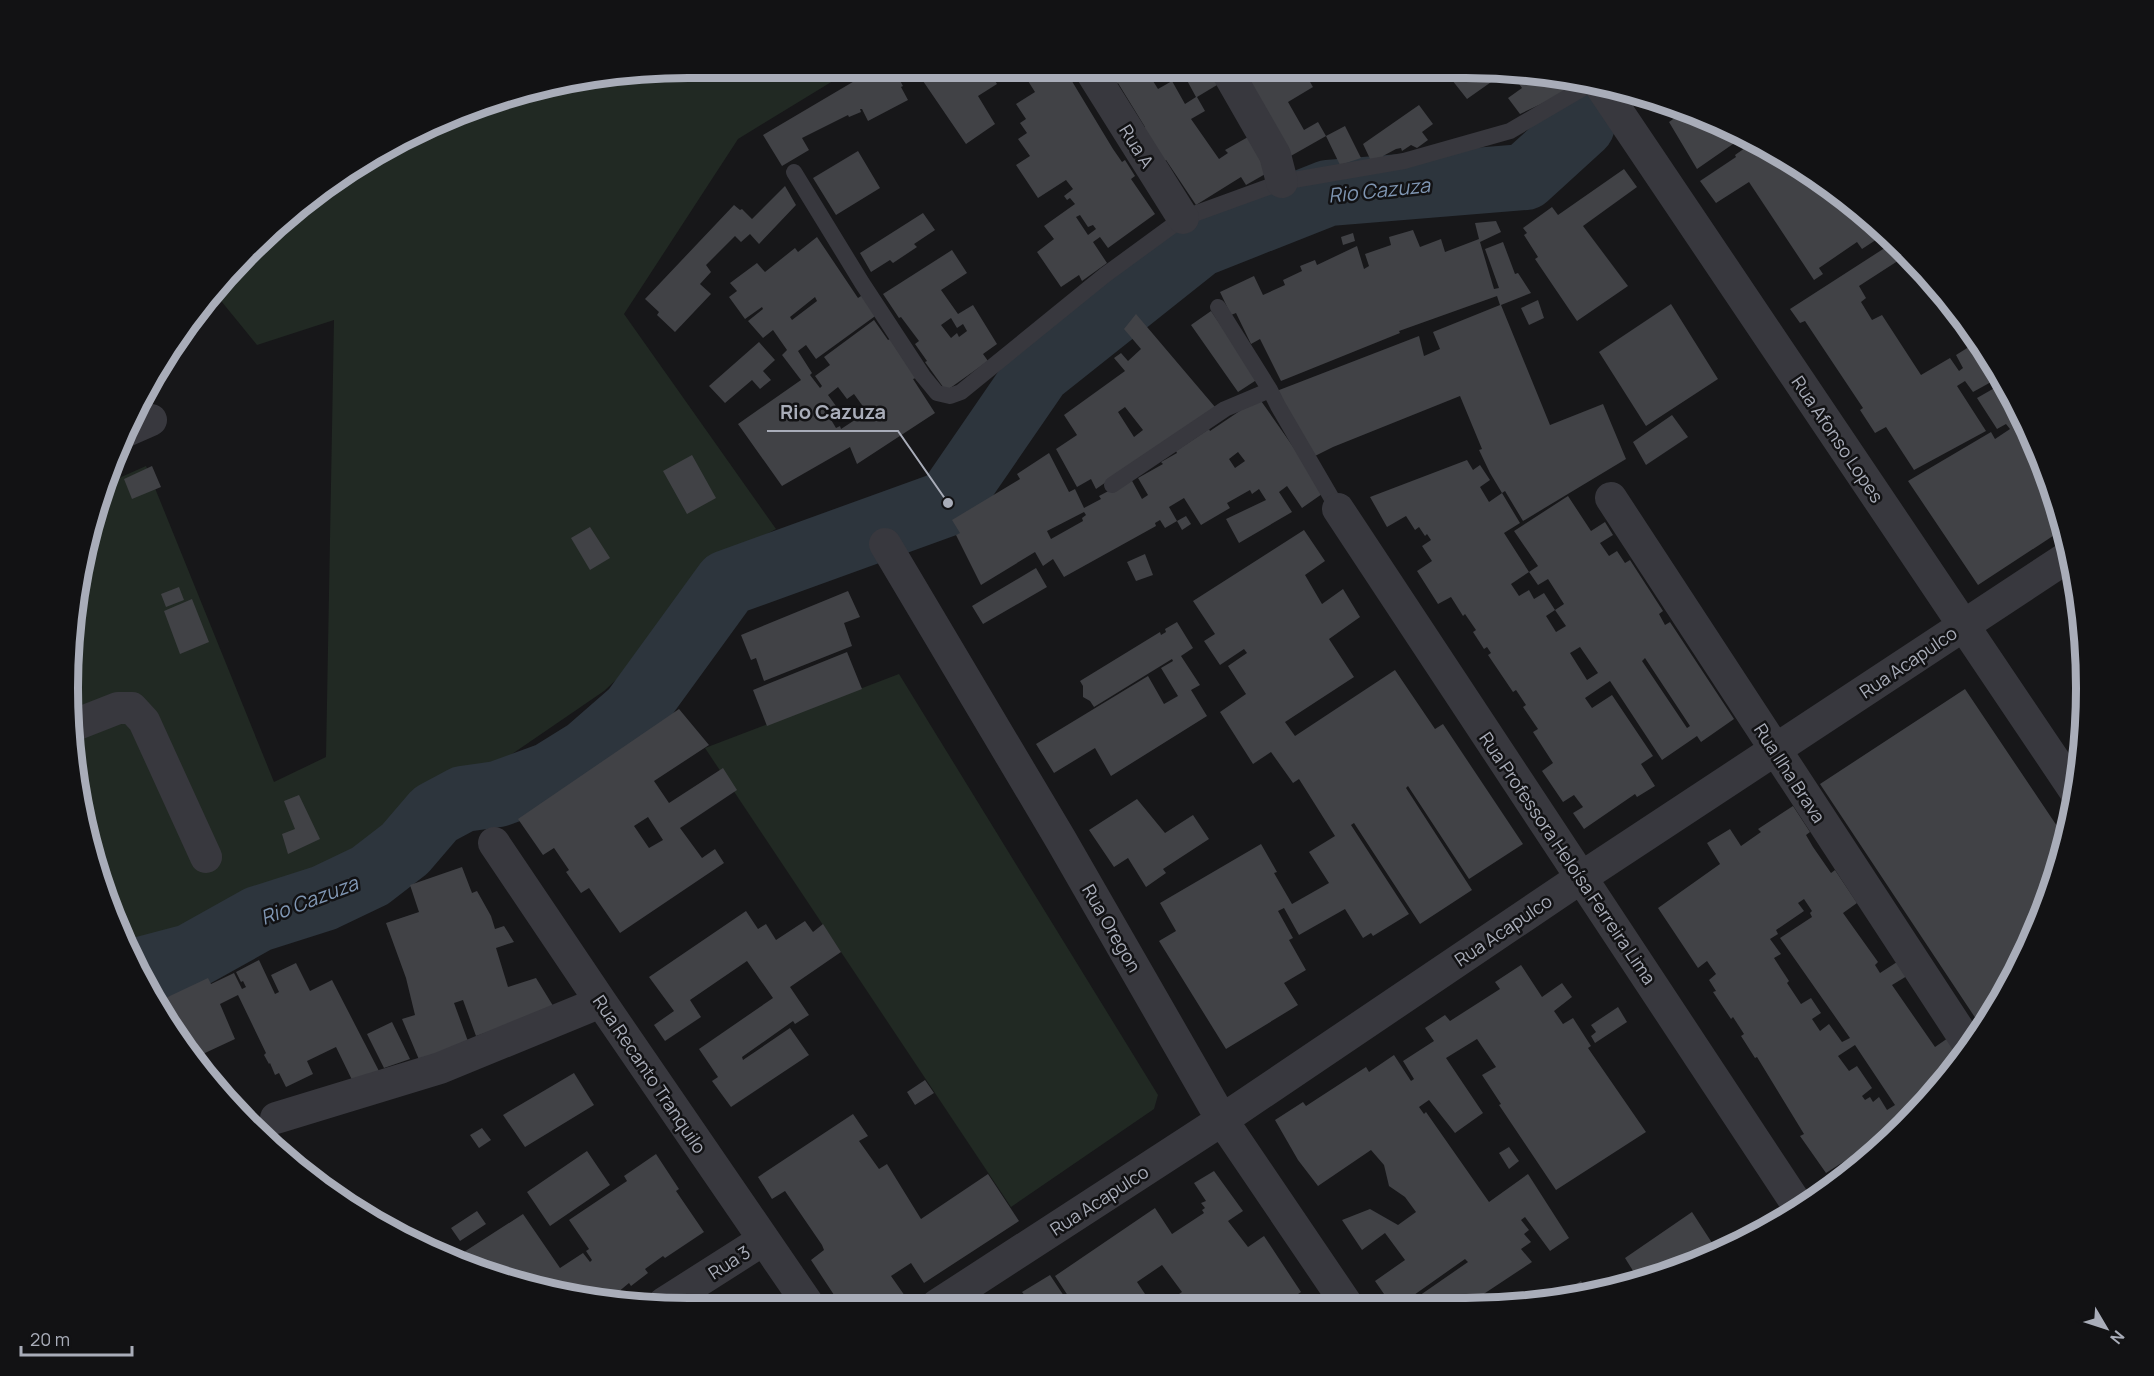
<svg xmlns="http://www.w3.org/2000/svg" width="2154" height="1376" font-family="Manrope,sans-serif">
  <style>
    .green { fill: #212923 }
    .lines { fill: none; stroke-linecap: round; stroke-linejoin: round }
    .river { stroke: #2d353d; stroke-width: 66 }
    .building { fill: #414246; fill-rule: evenodd }
    .lane { stroke: #38383e; stroke-width: 16 }
    .street { stroke: #38383e; stroke-width: 32 }
    .labels { text-anchor: middle; dominant-baseline: central; stroke-width: 5; stroke-linejoin: round; paint-order: stroke }
    .street-label { font-size: 18px; fill: #a9adb9; stroke: #121214 }
    .water-label { font-size: 20px; font-style: italic; fill: #8097b4; stroke: #121214 }
    .rim { fill: none; stroke: #a9adb9; stroke-width: 8 }
    .leader { fill: none; stroke: #a9adb9; stroke-width: 2 }
    .callout-dot { fill: #a9adb9; stroke: #121214; stroke-width: 2 }
    .callout-label { font-size: 20px; text-anchor: middle; font-weight: bold; fill: #a9adb9; stroke: #121214; stroke-width: 5; stroke-linejoin: round; paint-order: stroke }
  </style>
  <rect width="100%" height="100%" fill="#171719"/>
  <path class="green" d="M607 73H846L738 139 624 314 776 529 716 561 655 644 604 691 401 830 129 955 89 849 68 688 79 567 101 486 146 466 274 782 326 757 334 320 257 345 213 291 249 249 343 172 489 100Z
    M899 674 1158 1095 1154 1109 1011 1207 705 748Z"/>
  <g class="lines">
    <path class="river" d="M137 971 190 957 258 919 324 898 370 876 405 849 435 814 463 799 498 794 550 775 587 752 634 711 727 583 948 503 1038 372 1199 244 1328 193 1525 177 1582 125"/>
  </g>
  <path class="building" d="M868 73H896L903 86 901 87 908 100 868 121 862 109H860L861 112 849 117 848 115 802 138 809 150 782 166 763 135Z
    M935 73H996L992 76 997 84 978 96 995 124 966 144 923 81Z
    M1023 73H1067L1113 149 1122 162 1125 160 1135 176 1131 179 1155 214 1108 248 1100 237 1093 242 1107 263 1082 281 1079 275 1061 287 1037 252 1054 239 1044 226 1075 204 1070 198 1067 200 1064 196 1073 189 1066 180 1038 198 1016 165 1030 156 1018 139 1027 133 1020 123 1026 119 1016 104 1035 92ZM1080 215 1088 227 1093 225 1096 229 1088 235 1076 217Z
    M1106 73H1148L1158 89 1172 81 1185 104 1196 97 1183 73H1217L1222 82 1197 97 1205 111 1191 119 1219 159 1228 153 1225 150 1248 137 1267 173 1246 185 1241 177 1196 205 1166 160 1163 161 1143 129 1145 127 1118 83 1114 86Z
    M1246 73H1310L1306 75 1313 87 1288 102 1304 130 1318 122 1326 136 1289 157 1244 77 1247 75Z
    M1462 73H1504L1467 99 1452 80Z
    M1511 73H1547L1557 76 1569 91 1520 114 1508 98 1522 88Z
    M1419 105 1433 124 1422 132 1428 140 1417 148 1411 145 1402 151 1401 148 1396 149 1383 156V160L1372 163 1363 144Z
    M1686 110 1704 115 1745 139 1733 144 1697 169 1669 122Z
    M1345 126 1361 158 1340 165 1326 136Z
    M1752 143 1844 196 1885 234 1862 249 1857 242 1819 268 1823 274 1814 280 1749 182 1716 203 1700 181 1736 157 1735 155Z
    M858 151 880 188 836 215 813 178Z
    M1624 169 1637 187 1583 226 1628 286 1577 321 1535 259 1538 257 1524 235 1527 233 1523 228 1552 207 1558 215Z
    M785 186 796 205 759 244 750 234 741 242 735 236 706 265 711 272 700 284 711 294 675 332 657 315 659 312 645 299 734 205 740 210 742 209 752 219Z
    M923 213 935 230 914 244 917 247 893 263 890 260 871 272 860 253Z
    M1496 221 1501 232 1480 242 1494 289 1499 288 1485 249 1503 242 1515 274 1518 273 1531 293 1501 305 1550 425 1603 404 1626 459 1523 521 1505 491 1502 493 1490 473 1479 450 1482 449 1460 396 1333 447 1315 456 1274 392 1419 336 1424 356 1440 349 1433 332 1500 305 1497 296 1399 331 1400 333 1281 381 1260 339 1251 344 1236 313 1231 315 1220 292 1254 276 1263 295 1285 285 1283 280 1302 271 1300 266 1315 260 1317 265 1357 246 1364 269 1369 266 1365 254 1391 245 1389 237 1413 230 1420 247 1441 239 1445 252 1479 239 1475 223Z
    M1353 233 1355 241 1343 245 1341 237Z
    M817 237 858 298 864 294 878 314 816 359 806 345 798 351 812 373 810 375 820 388 822 386 815 376 830 365 824 357 874 320 888 340 890 339 916 378 913 379 935 413 857 464 850 447 782 486 738 424 801 380 782 355 787 350 773 330 763 338 748 321 763 309 762 307 745 319 729 297 737 291 730 283 757 263 765 272 795 248 798 252ZM815 297 817 301 792 320 790 317ZM838 387 847 399 854 394 867 412 841 429 840 426 836 428 827 413 836 406 828 395Z
    M1894 242 1907 255 1859 286 1866 298 1861 302 1872 320 1882 315 1921 375 1950 358 1959 371 1963 368 1956 355 1972 345 1976 353 1983 349 2002 376 1973 392 1965 381 1957 386 1986 431 1914 470 1886 427 1875 433 1860 410 1863 408 1805 321 1800 323 1790 309Z
    M952 250 967 273 941 290 958 314 973 305 997 344 983 354 988 361 946 391 925 362 927 361 915 344 919 341 901 317 899 318 883 294ZM951 318 957 328 963 324 967 331 959 337 957 333 951 338 941 325Z
    M1538 300 1544 318 1529 325 1521 308Z
    M1671 304 1718 379 1646 426 1599 352Z
    M1211 311 1258 379 1238 392 1191 325Z
    M1136 314 1215 407 1096 489 1091 479 1077 487 1056 449 1077 435 1064 415 1125 371 1114 358 1121 353 1128 361 1141 349 1124 329ZM1125 407 1143 430 1134 437 1118 412Z
    M759 342 775 360 763 371 771 380 760 389 752 380 725 403 709 386Z
    M2005 382 2020 415 2018 417 2023 424 2024 423 2054 489 2062 526 2056 517 2051 521 2059 532 1978 585 1908 481 1991 432 1995 439 2010 429 2006 424 1997 429 1977 398Z
    M1259 398 1310 471 1322 494 1302 508 1287 486 1279 492 1292 512 1239 543 1226 519 1266 500 1259 489 1252 494 1250 490 1227 503 1230 508 1201 525 1184 498 1169 507 1177 521 1165 528 1160 520 1155 523 1156 526 1064 577 1053 559 1043 566 1035 552 981 585 956 535 960 533 952 520 1020 479 1017 474 1049 453 1069 492 1075 489 1084 508 1101 499 1099 496 1131 479 1142 499 1148 495 1138 478 1163 464 1161 462 1177 453 1176 451 1209 429 1210 431ZM1238 452 1245 461 1235 468 1229 459ZM1084 512 1086 515 1082 518 1083 521 1051 539 1047 531Z
    M1672 415 1688 437 1646 465 1633 442Z
    M692 455 716 498 687 514 663 471Z
    M1467 460 1473 470 1480 465 1490 480 1480 487 1489 502 1502 493 1520 523 1504 533 1529 572 1511 584 1519 596 1529 590 1534 599 1544 593 1555 610 1546 616 1556 632 1566 626 1555 610 1564 604 1548 579 1538 585 1529 572 1538 566 1514 531 1568 496 1591 531 1605 522 1613 535 1600 543 1609 556 1617 551 1625 563 1630 560 1663 611 1659 614 1665 625 1670 622 1734 719 1701 742 1697 736 1662 760 1610 681 1585 698 1592 708 1612 695 1653 756 1641 764 1655 786 1637 797 1635 794 1584 829 1573 813 1583 807 1574 795 1563 802 1542 771 1553 763 1533 732 1538 729 1523 707 1526 705 1516 690 1513 692 1488 655 1491 653 1487 647 1484 649 1473 632 1476 630 1465 614 1463 616 1451 597 1438 604 1417 571 1432 561 1422 546 1431 540 1427 534 1425 536 1419 527 1415 530 1406 516 1387 527 1370 497ZM1580 647 1598 673 1587 680 1570 653ZM1645 658 1690 726 1687 728 1642 661Z
    M152 466 161 487 132 499 124 479Z
    M1186 516 1191 524 1182 530 1177 521Z
    M590 527 610 558 590 570 571 538Z
    M1304 530 1325 561 1305 575 1322 604 1343 589 1360 617 1329 639 1354 677 1285 722 1295 736 1395 670 1435 729 1443 724 1523 844 1469 879 1408 786 1406 788 1472 890 1420 924 1354 823 1351 825 1409 914 1373 936 1371 933 1363 938 1345 909 1299 935 1284 908 1278 911 1293 938 1289 940 1306 970 1284 983 1298 1005 1226 1049 1159 941 1176 931 1160 903 1261 844 1277 872 1274 873 1292 904 1329 883 1309 852 1335 836 1299 779 1293 783 1271 752 1253 764 1220 712 1246 694 1228 666 1247 653 1244 649 1220 665 1204 641 1215 634 1193 601Z
    M1145 554 1153 575 1136 581 1127 562Z
    M1036 568 1047 587 983 624 972 606Z
    M179 587 184 600 166 607 161 594Z
    M848 591 860 617 844 623 852 646 764 681 756 658 751 660 741 635Z
    M192 599 209 642 180 654 164 611Z
    M1177 622 1193 648 1181 656 1200 685 1191 690 1207 716 1111 776 1095 748 1054 773 1036 744 1148 676 1164 704 1178 696 1161 668 1173 661 1172 659 1094 707 1090 701 1083 697V686L1080 681 1160 632 1161 635 1166 632 1165 629Z
    M847 652 862 689 767 726 753 690Z
    M1965 689 2067 841 2022 963 1982 1028 1820 784Z
    M679 709 709 745 654 781 669 803 723 768 737 790 680 828 702 858 715 849 724 863 620 933 589 888 581 893 566 872 569 870 554 848 543 855 518 819ZM648 817 663 840 649 848 634 826Z
    M299 795 320 839 288 854 282 834 295 829 284 801Z
    M1137 799 1165 833 1193 815 1209 839 1163 869 1166 873 1146 887 1128 858 1114 867 1089 830Z
    M1793 806 1810 832 1806 835 1813 847 1831 873 1835 870 1857 903 1843 913 1878 962 1875 965 1880 973 1897 962 1907 976 1892 985 1935 1047 1948 1038 1962 1059 1875 1155 1840 1178 1835 1171 1858 1156 1859 1159 1878 1146 1876 1141 1826 1173 1800 1136 1804 1134 1757 1057 1755 1058 1741 1036 1744 1034 1733 1017 1731 1019 1713 992 1716 991 1709 980 1716 974 1707 961 1698 968 1658 908 1720 864 1707 843 1730 829 1741 846 1761 832 1758 829ZM1804 899 1812 911 1810 913 1812 917 1780 938 1850 1038 1842 1042 1829 1024 1820 1031 1812 1019 1821 1013 1811 998 1801 1004 1787 983 1789 981 1774 958 1781 954 1770 939 1778 934 1776 930 1804 911 1798 903ZM1855 1045 1895 1105 1887 1110 1879 1097 1873 1102 1870 1097 1865 1100 1862 1096 1872 1088 1857 1066 1849 1071 1838 1056Z
    M462 867 472 893 477 891 491 916 495 929 504 926 514 942 496 948 508 987 536 978 555 1009 476 1036 463 1000 454 1003 469 1044 420 1062 402 1019 415 1015 406 978 386 923 419 912 410 885Z
    M746 911 758 929 766 924 776 940 805 921 813 932 823 924 841 952 790 987 809 1015 795 1024 793 1021 742 1057 743 1060 790 1028 809 1055 731 1107 712 1081 718 1077 699 1049 773 998 747 961 690 1000 701 1017 665 1041 654 1025 674 1011 649 977Z
    M259 960 275 994 279 992 271 975 296 963 310 991 332 980 380 1073 354 1084 336 1047 307 1061 313 1074 286 1087 279 1073 275 1075 270 1063 269 1064 264 1055 266 1053 238 995 220 1004 235 1039 192 1059 172 1033 155 1003 208 978 211 984 234 973 242 989 246 987 243 981 241 982 236 972Z
    M1521 965 1542 997 1562 983 1572 997 1554 1011 1563 1024 1573 1018 1591 1046 1588 1048 1646 1132 1556 1190 1499 1105 1501 1104 1482 1075 1496 1067 1477 1039 1446 1058 1483 1113 1455 1133 1429 1100 1419 1107 1424 1114 1426 1112 1489 1202 1528 1174 1569 1238 1550 1251 1525 1217 1521 1220 1529 1230 1524 1234 1531 1242 1521 1249 1532 1262 1464 1307H1403L1468 1262 1465 1259 1397 1307H1393L1375 1281 1405 1260 1385 1233 1362 1250 1342 1220 1370 1209 1398 1225 1416 1212 1405 1197 1389 1186 1384 1165 1371 1150 1318 1186 1298 1160 1275 1120 1303 1102 1306 1106 1366 1067 1369 1072 1394 1055 1411 1081 1414 1079 1403 1061 1434 1041 1425 1028 1445 1015 1450 1021 1500 989 1495 982Z
    M1618 1007 1627 1022 1595 1043 1591 1036 1596 1032 1591 1025Z
    M392 1022 410 1059 384 1068 367 1034Z
    M574 1073 594 1105 525 1147 503 1115Z
    M925 1080 934 1093 915 1105 907 1092Z
    M853 1114 868 1136 859 1141 879 1169 887 1164 921 1219 988 1174 1019 1221 924 1283 911 1263 891 1276 905 1296 892 1304H840L811 1260 824 1250 822 1245 785 1191 772 1199 758 1177Z
    M482 1128 491 1140 479 1148 470 1135Z
    M1509 1147 1519 1161 1509 1169 1499 1153Z
    M587 1151 610 1185 550 1226 527 1192Z
    M656 1154 679 1189 676 1191 704 1232 665 1258 663 1256 645 1269 648 1273 631 1286 629 1283 605 1303 450 1261 523 1214 560 1268 583 1253 590 1262 592 1260 586 1251 589 1249 569 1220 627 1181 624 1176Z
    M1214 1171 1243 1211 1228 1221 1248 1247 1264 1236 1301 1292 1283 1304 1284 1306H1170L1167 1302 1182 1292 1162 1265 1137 1282 1153 1306 1074 1305 1055 1276 1155 1208 1172 1234 1204 1213 1202 1210 1205 1208 1201 1203 1206 1201 1194 1183Z
    M477 1211 486 1224 460 1241 451 1228Z
    M1692 1212 1716 1249 1697 1261 1640 1282 1625 1258Z
    M1050 1275 1070 1305H1025L1030 1302 1022 1292Z
    M1581 1281 1589 1294 1551 1300Z"/>
  <g class="lines">
    <path class="lane" d="M794 172 862 283 923 376 937 393 950 396 961 392 1105 275 1183 218 1282 182 1404 161 1510 131 1590 84
      M1218 307 1270 390 1278 406 1338 509
      M1112 485 1225 409 1270 390"/>
    <path class="street" d="M1092 73 1183 218
      M1228 73 1275 155 1282 182
      M1602 88 2075 791
      M126 431 151 420
      M1611 498 1970 1047
      M1338 509 1798 1206
      M885 544 1061 840 1222 1120 1348 1306
      M72 726 118 708H132L144 721 206 857
      M494 843 601 1002 808 1304
      M276 1118 440 1068 601 1002
      M664 1303 763 1240
      M937 1305 1222 1120 1582 877 2069 556"/>
  </g>
  <g class="labels">
    <g class="street-label">
      <text transform="translate(1137 146) rotate(58)">Rua A</text>
      <text transform="translate(1838 439) rotate(56)">Rua Afonso Lopes</text>
      <text transform="translate(1908 662) rotate(-34)">Rua Acapulco</text>
      <text transform="translate(1790 773) rotate(57)">Rua Ilha Brava</text>
      <text transform="translate(1568 858) rotate(56)">Rua Professora Heloísa Ferreira Lima</text>
      <text transform="translate(1112 928) rotate(60)">Rua Oregon</text>
      <text transform="translate(1503 930) rotate(-34)">Rua Acapulco</text>
      <text transform="translate(650 1074) rotate(56)">Rua Recanto Tranquilo</text>
      <text transform="translate(1099 1200) rotate(-33)">Rua Acapulco</text>
      <text transform="translate(729 1262) rotate(-33)">Rua 3</text>
    </g>
    <g class="water-label">
      <text transform="translate(1379 190) rotate(-6)">Rio Cazuza</text>
      <text transform="translate(309 900) rotate(-21)">Rio Cazuza</text>
    </g>
  </g>
  <path d="M0 0H2154V1376H0ZM688 78H1466A610 610 0 0 1 2076 688V688A610 610 0 0 1 1466 1298H688A610 610 0 0 1 78 688V688A610 610 0 0 1 688 78Z" fill="#121214" fill-rule="evenodd"/>
  <path class="rim" d="M688 78H1466A610 610 0 0 1 2076 688V688A610 610 0 0 1 1466 1298H688A610 610 0 0 1 78 688V688A610 610 0 0 1 688 78Z"/>
  <path class="leader" d="M948 503L898 431H767"/>
  <circle class="callout-dot" cx="948" cy="503" r="6"/>
  <g class="callout-label">
    <text x="833" y="419">Rio Cazuza</text>
  </g>
  <g transform="translate(2106 1328) rotate(129)" stroke="#121214" stroke-width="4.5" paint-order="stroke">
  <path d="M0-4.5L10 22L0 15L-10 22Z" fill="#a9adb9"/>
  <text y="-9" font-size="16" font-weight="bold" text-anchor="middle" fill="#a9adb9">N</text>
  </g>
  <path d="M21 1346v9h111v-9" fill="none" stroke="#a9adb9" stroke-width="3"/>
  <text x="30" y="1346" font-size="18" fill="#a9adb9" stroke="#121214" stroke-width="4.5" paint-order="stroke">20 m</text>
</svg>
